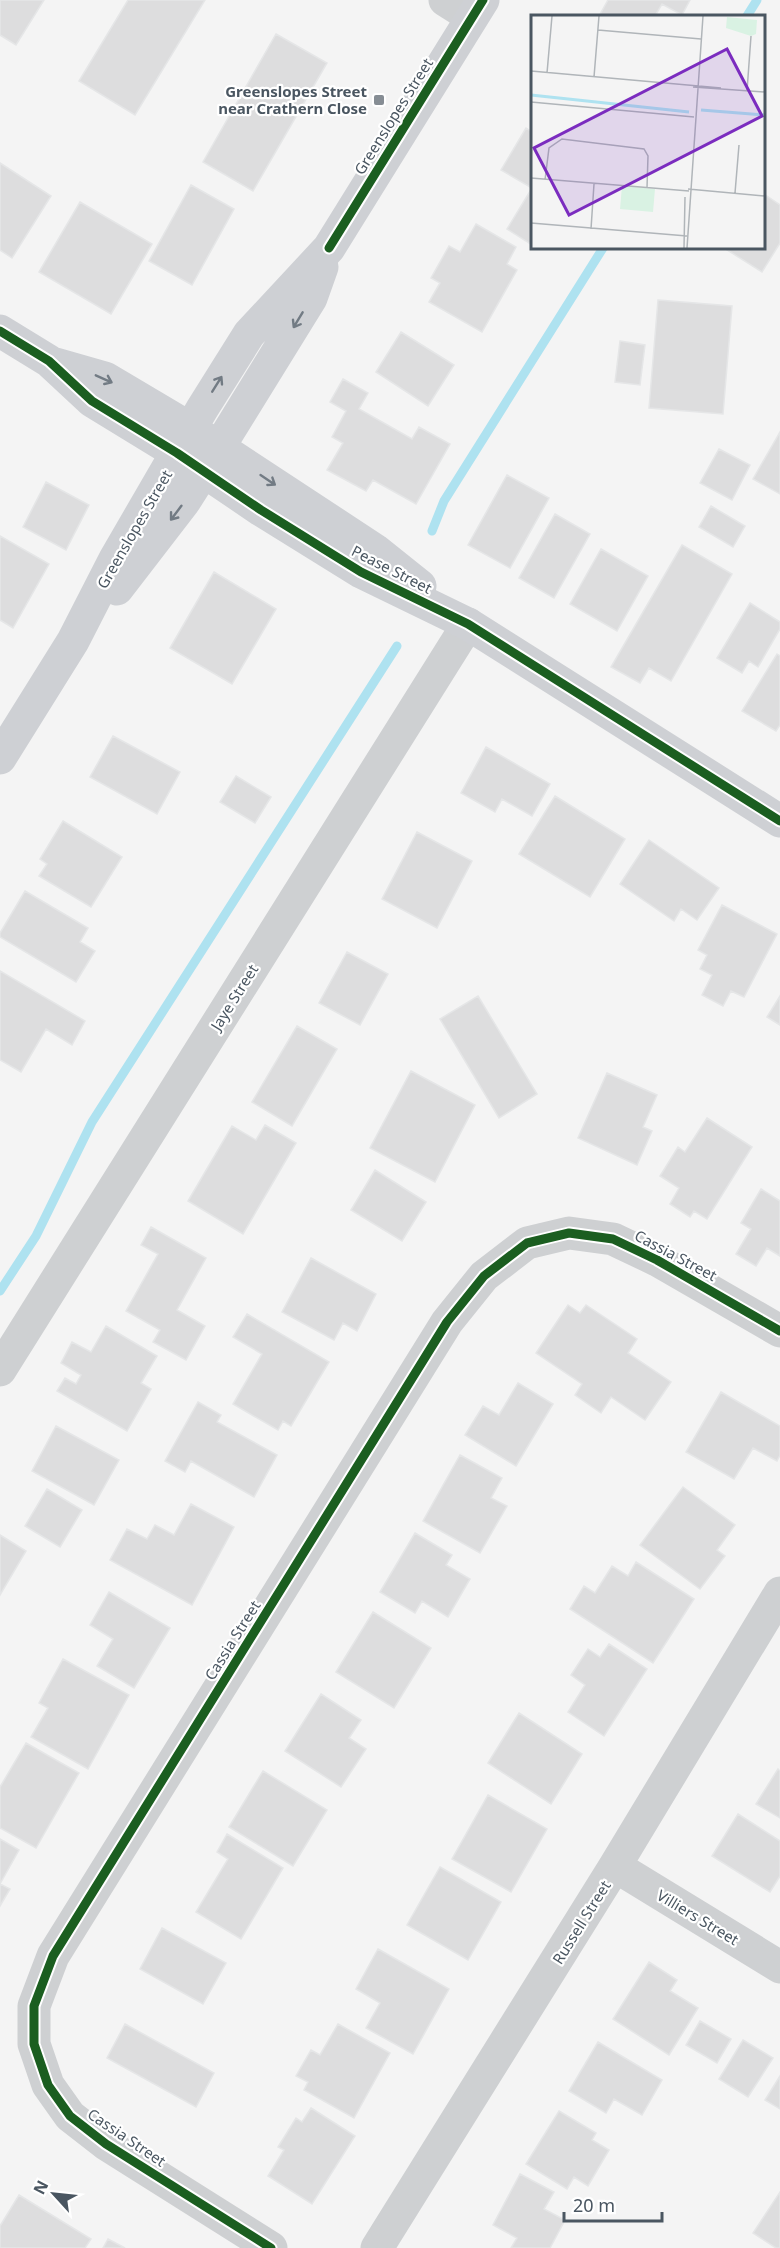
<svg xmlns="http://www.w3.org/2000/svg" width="780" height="2248" font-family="'Noto Sans',sans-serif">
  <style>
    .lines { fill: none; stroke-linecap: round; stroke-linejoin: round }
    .stream { stroke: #aee2f0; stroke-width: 9 }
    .building { fill: #ddddde; stroke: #e5e6e7; stroke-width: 1.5 }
    .street { stroke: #ced0d2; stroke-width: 33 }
    .secondary { stroke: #ced0d4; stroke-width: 33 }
    .cycleway-casing { stroke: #fff; stroke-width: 13 }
    .cycleway { stroke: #1b5e20; stroke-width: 9 }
    .oneway { stroke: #727b84 }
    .poi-dot { fill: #868d94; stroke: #fff; stroke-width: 2 }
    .labels { text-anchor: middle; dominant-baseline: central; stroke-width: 4.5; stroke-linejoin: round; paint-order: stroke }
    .poi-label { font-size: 15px; font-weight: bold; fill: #4a5661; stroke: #fff; text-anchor: end }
    .street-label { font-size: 15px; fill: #4a5661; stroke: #fff }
    .inset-river { fill: none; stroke: #aee2f0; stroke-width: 3 }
    .inset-road { fill: none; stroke: #b0b5b9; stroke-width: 1.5 }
    .view { fill: #7b2cbf; fill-opacity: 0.15; stroke: #7b2cbf; stroke-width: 3 }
    .inset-edge { fill: none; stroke: #4a5661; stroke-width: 3 }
  </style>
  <rect width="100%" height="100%" fill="#f4f4f4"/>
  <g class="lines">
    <path class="stream" d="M747 16 757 0
      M432 531 444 501 603 248
      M0 1291 36 1236 92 1122 397 646"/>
  </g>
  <path class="building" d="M0 0H44L16 45 0 35Z
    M128 0H205L135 115 79 81Z
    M608 0H690L682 15 662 4 655 16H599Z
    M276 34 327 63 253 191 203 162Z
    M526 128 532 132V245L507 229 532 188 501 170Z
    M0 163 51 196 12 258 0 250Z
    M191 185 234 209 192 285 149 261Z
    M764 194 780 205V243L762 272 724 248H764Z
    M80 202 152 244 111 314 39 272Z
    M476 224 516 247 507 264 517 270 482 332 429 302 440 283 431 278 449 246 460 252Z
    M658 300 732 306 723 414 649 408Z
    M401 332 454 365 428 406 376 372Z
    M620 341 645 345 640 385 615 382Z
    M343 379 368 393 359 409 412 439 419 427 450 444 416 504 373 480 366 491 327 470 343 443 332 437 346 411 330 402Z
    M780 432V494L753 479Z
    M719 449 750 465 732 500 700 483Z
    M507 475 549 498 510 568 468 545Z
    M46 482 89 505 66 550 23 527Z
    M711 506 745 526 733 547 699 527Z
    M555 514 590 534 554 598 519 578Z
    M0 536 49 564 13 628 0 620Z
    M682 545 732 574 671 681 649 668 640 683 611 667Z
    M601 549 648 576 617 631 570 604Z
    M214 572 276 609 232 684 170 648Z
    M750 603 780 622V629L758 667 749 661 742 673 717 658Z
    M777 654 780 656V725L776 731 742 711Z
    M113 736 180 772 157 814 90 777Z
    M486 747 550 784 532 816 502 799 495 812 461 793Z
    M236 776 271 797 255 823 220 802Z
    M555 796 625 839 590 897 519 854Z
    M63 821 122 857 91 907 39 876 47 864 40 859Z
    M417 832 472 861 437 928 382 899Z
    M649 840 719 888 697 920 681 909 674 921 620 884Z
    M25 891 88 928 80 942 95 951 76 982 0 937V933Z
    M722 905 777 934 744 997 731 991 723 1006 702 995 712 975 700 969 707 955 698 950Z
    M347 952 388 974 360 1025 319 1003Z
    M0 971 85 1021 72 1045 46 1029 21 1072 0 1060Z
    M478 996 537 1094 499 1118 440 1019Z
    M780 996V1025L767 1017Z
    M297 1026 337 1049 292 1126 252 1102Z
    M411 1071 475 1105 435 1182 370 1148Z
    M607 1073 657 1095 643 1127 652 1131 637 1165 578 1138Z
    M707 1118 752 1147 707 1219 694 1211 690 1217 670 1204 679 1188 660 1176 678 1147 685 1152Z
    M265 1125 296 1143 243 1234 188 1201 232 1126 256 1140Z
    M375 1170 426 1202 402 1241 351 1210Z
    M761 1189 780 1201V1256L767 1248 756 1266 736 1254 751 1229 741 1223Z
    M151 1227 206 1258 177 1310 205 1326 186 1360 153 1342 160 1330 126 1311 158 1254 141 1245Z
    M311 1258 376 1294 357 1331 343 1323 334 1340 282 1312Z
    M568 1305 580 1313 586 1305 637 1339 628 1353 671 1382 645 1420 611 1397 601 1413 575 1395 582 1384 536 1353Z
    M247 1314 329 1362 291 1426 283 1421 278 1430 233 1404 262 1354 233 1337Z
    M106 1326 157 1356 141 1383 151 1389 127 1431 57 1391 65 1378 76 1384 81 1375 61 1363 72 1342 91 1352Z
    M518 1383 553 1404 516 1466 465 1435 483 1406 499 1415Z
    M721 1392 780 1426V1455L777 1461 753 1448 734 1479 686 1452Z
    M198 1402 221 1415 217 1422 277 1455 254 1497 191 1461 185 1472 165 1461Z
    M56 1426 119 1460 94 1505 32 1471Z
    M460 1455 502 1478 491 1498 507 1506 480 1553 423 1521Z
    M683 1487 735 1525 717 1550 725 1556 700 1589 640 1545Z
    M47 1489 82 1510 60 1547 25 1526Z
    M191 1504 234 1527 192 1605 110 1560 127 1529 147 1539 155 1525 174 1535Z
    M415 1533 452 1555 446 1565 470 1579 448 1617 422 1601 415 1613 380 1592Z
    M0 1535 26 1551 0 1595Z
    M636 1562 694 1599 653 1663 570 1609 584 1586 595 1593 612 1566 628 1576Z
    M109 1592 170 1628 134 1688 97 1666 113 1639 90 1625Z
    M373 1612 431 1648 394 1708 336 1672Z
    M609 1644 647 1669 604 1736 568 1712 585 1685 571 1675 588 1649 600 1657Z
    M63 1659 129 1695 88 1769 31 1737 48 1708 39 1703Z
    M321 1694 361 1720 349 1738 366 1749 341 1787 285 1751Z
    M519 1713 582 1754 551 1804 488 1763Z
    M26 1743 79 1773 36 1848 0 1828V1787Z
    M778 1769 780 1771V1818L756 1804Z
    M263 1771 327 1810 293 1866 229 1827Z
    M488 1795 547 1829 511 1892 452 1859Z
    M738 1814 780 1841V1876L770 1892 712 1856Z
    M227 1834 283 1868 241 1939 196 1912 228 1859 217 1852Z
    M0 1839 19 1850 0 1884 10 1889 0 1906Z
    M440 1867 501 1902 468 1960 407 1925Z
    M162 1928 226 1963 203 2004 140 1969Z
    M378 1949 449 1989 413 2054 366 2028 380 2003 356 1989Z
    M649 1962 677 1980 670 1991 698 2008 669 2055 613 2019Z
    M700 2021 731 2039 717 2063 686 2045Z
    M125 2024 214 2073 196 2107 107 2058Z
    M338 2024 390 2053 354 2118 304 2090 308 2082 296 2076 311 2050 320 2055Z
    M743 2040 773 2058 748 2097 719 2079Z
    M598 2042 662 2080 642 2115 614 2099 606 2113 569 2091Z
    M780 2076V2109L765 2100Z
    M311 2108 355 2136 312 2204 268 2176 284 2150 278 2147 296 2118 302 2122Z
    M559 2111 596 2133 592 2140 609 2150 588 2186 574 2177 567 2189 526 2164Z
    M520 2174 554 2192 544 2209 565 2220 550 2248H511L517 2238 493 2225Z
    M780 2192V2248H776L753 2233Z
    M19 2195 91 2239 85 2248H0V2226Z
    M108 2239 125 2248H103Z"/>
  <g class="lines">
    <path class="street" d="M445 0 472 17
      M0 1370 468 624
      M615 1866 780 1967
      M271 2248 106 2144 70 2116 48 2085 34 2044V2006L53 1956 447 1322 484 1276 527 1243 569 1233 613 1239 657 1260 780 1331
      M377 2248 615 1866 780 1593"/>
    <path class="secondary" d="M0 331 49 361 92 401 177 453 261 510 361 572 468 624 780 821
      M56 364 105 378 191 429 375 550 420 586
      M117 589 184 502 219 447 311 298 322 267
      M0 758 73 641 115 559 202 409 249 334 329 248 483 0"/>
    <defs>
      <path id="cycleway" d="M329 248 483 0
        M0 331 49 361 92 401 177 453 261 510 361 572 468 624 780 821
        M271 2248 106 2144 70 2116 48 2085 34 2044V2006L53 1956 447 1322 484 1276 527 1243 569 1233 613 1239 657 1260 780 1331"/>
    </defs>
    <use href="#cycleway" class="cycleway-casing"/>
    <use href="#cycleway" class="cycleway"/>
  </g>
  <defs><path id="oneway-shaft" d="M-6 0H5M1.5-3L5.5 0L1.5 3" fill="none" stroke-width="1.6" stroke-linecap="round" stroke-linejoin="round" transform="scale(1.5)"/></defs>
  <g class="oneway">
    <use href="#oneway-shaft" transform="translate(298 320) rotate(121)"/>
    <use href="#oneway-shaft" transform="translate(104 379) rotate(24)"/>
    <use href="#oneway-shaft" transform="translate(217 384) rotate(-58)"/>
    <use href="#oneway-shaft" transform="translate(268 480) rotate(34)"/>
    <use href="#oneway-shaft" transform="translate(176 513) rotate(127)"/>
  </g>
  <rect class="poi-dot" x="373" y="94" width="12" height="12" rx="3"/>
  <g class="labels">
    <g class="poi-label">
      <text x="367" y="91">Greenslopes Street<tspan x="367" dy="17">near Crathern Close</tspan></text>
    </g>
    <g class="street-label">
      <text transform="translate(393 116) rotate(-58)">Greenslopes Street</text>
      <text transform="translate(134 529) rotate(-60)">Greenslopes Street</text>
      <text transform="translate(392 569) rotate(27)">Pease Street</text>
      <text transform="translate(234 997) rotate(-58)">Jaye Street</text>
      <text transform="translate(676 1255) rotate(28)">Cassia Street</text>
      <text transform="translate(232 1640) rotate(-58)">Cassia Street</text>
      <text transform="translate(698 1917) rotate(31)">Villiers Street</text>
      <text transform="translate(581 1922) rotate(-58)">Russell Street</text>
      <text transform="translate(127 2137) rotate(34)">Cassia Street</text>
    </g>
  </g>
  <g transform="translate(531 15)">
    <rect width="234" height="234" fill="#f4f4f4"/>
    <path d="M196 2 226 5 225 19 220 21 195 13ZM91 171 124 174 122 197 89 194Z" fill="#d9f2e3"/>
    <path class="inset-river" d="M0 80 158 97M170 95 234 100"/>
    <path class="inset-road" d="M67 15 170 24M0 56 190 73M16 58 21 1M63 62 68 1M162 72 234 77M216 76 220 21M0 87 163 102M0 163 158 176M14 165 18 133 31 124 113 134 117 141 116 173M157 174 234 181M204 178 208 130M0 208 156 221M60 214 63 169M153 233 154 182M156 233 172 1"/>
    <path class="view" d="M196 34 231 101 38 200 3 133Z"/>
    <rect width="234" height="234" class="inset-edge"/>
  </g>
  <g transform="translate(54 2194) rotate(297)" stroke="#ffffff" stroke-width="4.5" paint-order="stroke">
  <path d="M0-4.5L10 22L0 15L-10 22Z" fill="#4a5661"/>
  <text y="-9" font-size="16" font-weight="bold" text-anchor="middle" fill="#4a5661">N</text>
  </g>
  <path d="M564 2212v9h98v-9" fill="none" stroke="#4a5661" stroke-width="3"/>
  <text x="573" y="2212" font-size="18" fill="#4a5661" stroke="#ffffff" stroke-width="4.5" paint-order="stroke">20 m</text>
</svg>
